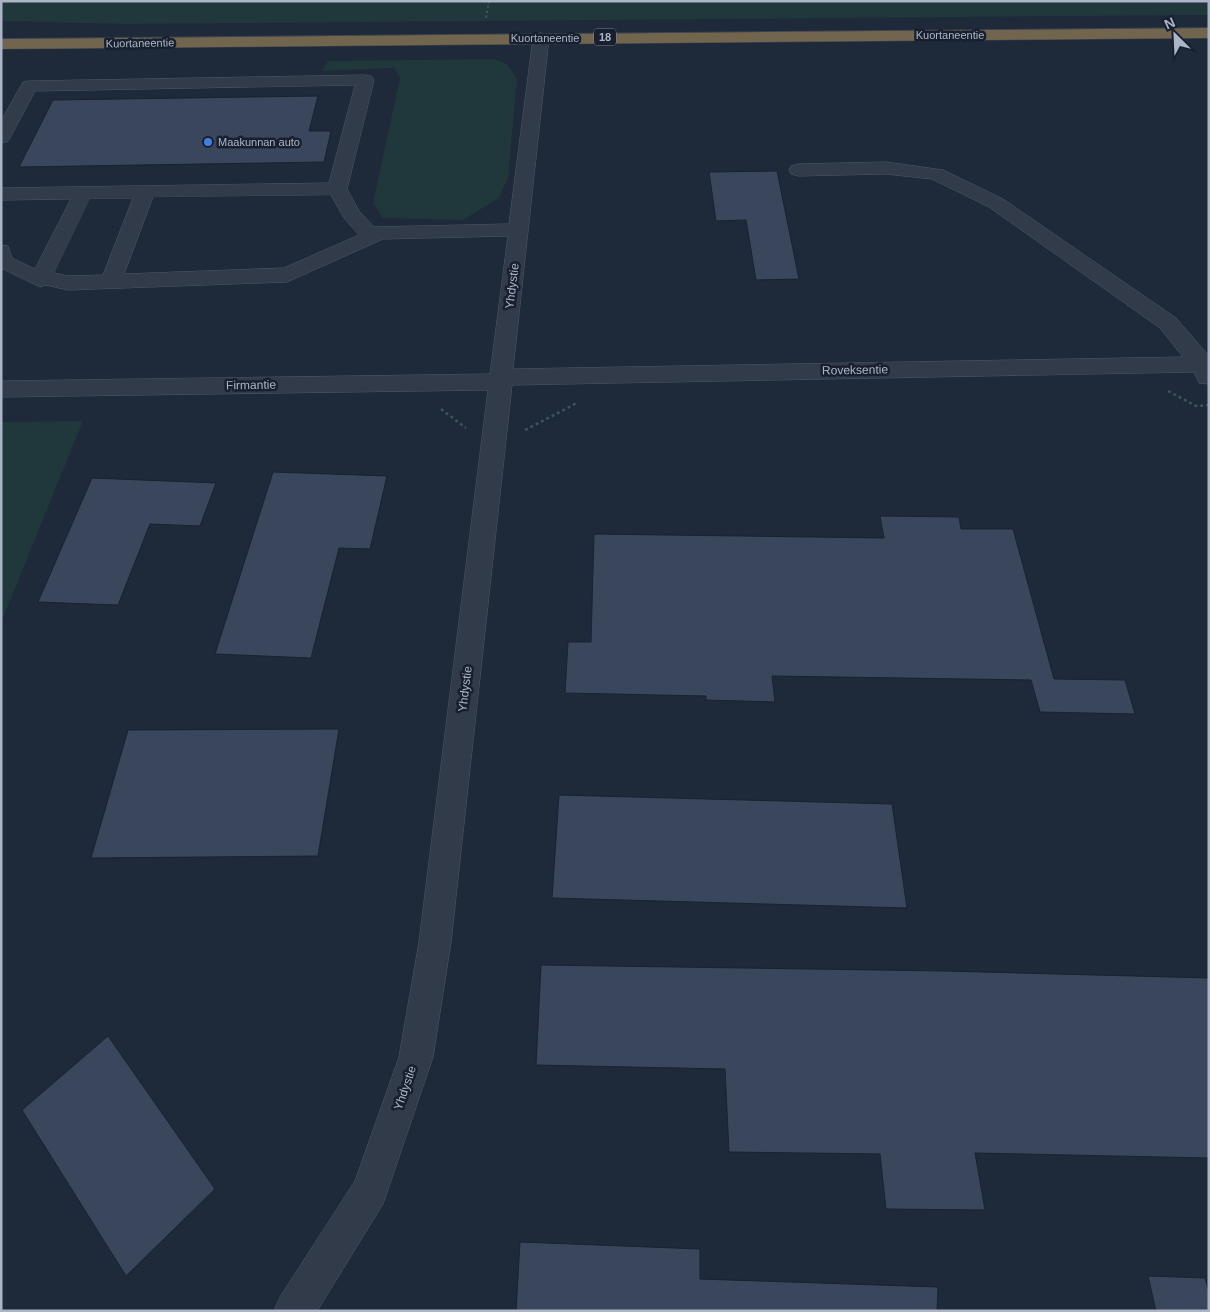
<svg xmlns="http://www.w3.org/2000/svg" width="1210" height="1312" font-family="Helvetica,sans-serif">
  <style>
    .green { fill: #20373b }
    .building { fill: #3a465b; stroke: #192231 }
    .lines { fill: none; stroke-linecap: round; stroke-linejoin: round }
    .minor-casing { stroke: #4f5868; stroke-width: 1 }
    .highway-casing { stroke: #3c4555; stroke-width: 1 }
    .path-far1 { stroke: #3e5458; stroke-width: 2; stroke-dasharray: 2.5 2.5; stroke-linecap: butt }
    .path { stroke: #3e5458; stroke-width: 2.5; stroke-dasharray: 3 3; stroke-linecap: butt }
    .minor { fill: #323b4a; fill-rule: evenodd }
    .highway { fill: #71654e; fill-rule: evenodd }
    .shop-dot { fill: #3f7fe0; stroke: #18202f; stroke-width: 2 }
    .labels { text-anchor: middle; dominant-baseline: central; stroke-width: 5; stroke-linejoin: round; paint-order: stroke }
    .far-street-label { font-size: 11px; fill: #acb5c7; stroke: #18202f }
    .shield { fill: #18202f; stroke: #808899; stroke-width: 1 }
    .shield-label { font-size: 11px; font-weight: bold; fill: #acb5c7 }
    .far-poi-label { font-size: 11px; fill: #acb5c7; stroke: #18202f; text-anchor: start }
    .street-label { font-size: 12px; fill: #acb5c7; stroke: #18202f }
  </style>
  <rect width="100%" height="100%" fill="#1e293a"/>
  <path class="green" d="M1 1H1209V15L125 24 1 21Z
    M493 59 507 64 517 79 508 178 499 198 463 220 383 218 373 203 400 78 394 68 322 71 328 61Z
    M83 421 1 623V422Z"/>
  <path class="building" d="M318 96 309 131H331L324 162 19 167 53 100Z
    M777 171 799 279 756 280 746 220 716 221 709 172Z
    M273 472 387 476 370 549 339 548 311 658 215 654Z
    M92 478 216 483 200 526 150 524 118 605 38 602Z
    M880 516 959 517 961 529H1013L1054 679 1125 680 1135 714 1040 712 1031 680 772 676 775 702 706 700V696L565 693 568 642H591L594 534 884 538Z
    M339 729 318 856 91 858 128 730Z
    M559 795 892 804 907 908 552 898Z
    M541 965 944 971 1209 978V1158L975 1153 985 1210 886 1209 880 1154 729 1152 725 1069 536 1065Z
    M108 1036 215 1189 126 1276 22 1110Z
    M520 1242 700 1249V1279L938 1287 937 1311H516Z
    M1148 1276 1205 1278 1209 1292V1311H1156Z"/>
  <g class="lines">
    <defs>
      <path id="minor" d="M541 33 547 35 549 38 513 369 1183 357 1160 328 989 207 932 179 886 174 798 176 791 174 789 170 791 166 798 164 886 162 943 170 1003 199 1176 318 1209 356V384L1199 383 1194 372 512 385 451 942 433 1057 383 1204 317 1311H274L280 1297 355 1181 399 1057 419 942 488 390 1 397V381L490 374 508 236 383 239 287 282 68 290 46 285 40 287 1 268V245L8 246 12 258 35 269 71 199 1 200V188L329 183 355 85 35 91 10 138 7 142 1 143V121L23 82 29 81 365 75 371 76 374 80 347 189 359 211 374 227 509 224 533 38 535 35ZM331 195 344 218 359 235 284 268 124 274 153 197ZM90 198H133L103 275 68 276 54 273Z"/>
      <path id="highway" d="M1209 28V38L1 49V39Z"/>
    </defs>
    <use href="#minor" class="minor-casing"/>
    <use href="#highway" class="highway-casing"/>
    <path class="path-far1" d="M486 18 489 1"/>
    <path class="path" d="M1168 391 1196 406 1209 405
      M441 409 466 428
      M525 430 577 403"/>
    <use href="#minor" class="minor"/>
    <use href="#highway" class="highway"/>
  </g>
  <circle class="shop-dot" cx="208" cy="142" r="5"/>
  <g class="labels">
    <g class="far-street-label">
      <text x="950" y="35">Kuortaneentie</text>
      <text x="545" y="38">Kuortaneentie</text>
      <text transform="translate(140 43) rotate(-1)">Kuortaneentie</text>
    </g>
    <rect class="shield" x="594" y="28.5" width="22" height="17" rx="4"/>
    <g class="shield-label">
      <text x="605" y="37">18</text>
    </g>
    <g class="far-poi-label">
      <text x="218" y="142">Maakunnan auto</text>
    </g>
    <g class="street-label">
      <text transform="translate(512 286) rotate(-83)">Yhdystie</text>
      <text transform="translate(855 370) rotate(-1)">Roveksentie</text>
      <text transform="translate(251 385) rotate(-1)">Firmantie</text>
      <text transform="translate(465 689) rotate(-83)">Yhdystie</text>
      <text transform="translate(405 1088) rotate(-71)">Yhdystie</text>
    </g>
  </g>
  <rect width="1210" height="1312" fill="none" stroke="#acb5c7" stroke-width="5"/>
  <g transform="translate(1175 35) rotate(336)" stroke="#18202f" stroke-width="4" paint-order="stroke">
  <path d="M0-4L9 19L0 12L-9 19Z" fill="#acb5c7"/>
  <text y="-8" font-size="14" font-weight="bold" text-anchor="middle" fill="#acb5c7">N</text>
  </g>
</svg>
